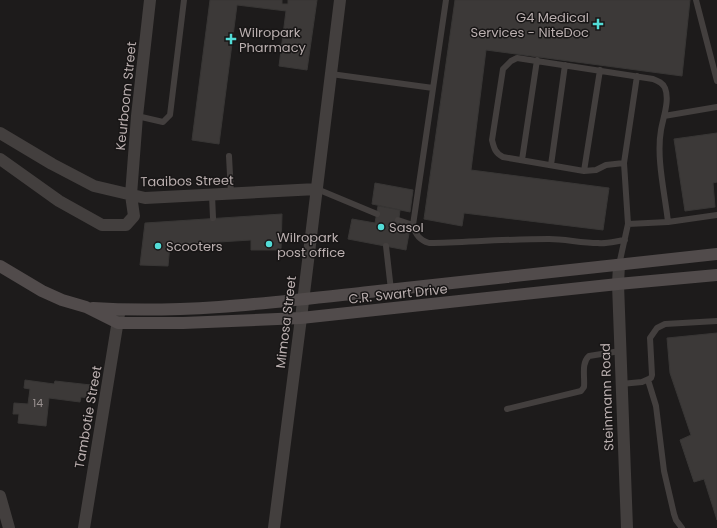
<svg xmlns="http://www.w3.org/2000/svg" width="717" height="528" font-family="Poppins,sans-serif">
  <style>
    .building { fill: #3c3938; stroke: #383635 }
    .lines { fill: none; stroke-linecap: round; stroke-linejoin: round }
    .service { stroke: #433f3e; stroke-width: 6 }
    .minor { stroke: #433f3e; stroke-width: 12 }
    .secondary { stroke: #514b4b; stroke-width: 12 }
    .poi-dot { fill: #53dcd7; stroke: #181616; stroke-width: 1.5 }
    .labels { text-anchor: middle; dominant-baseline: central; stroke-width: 3; stroke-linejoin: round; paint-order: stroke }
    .number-label { font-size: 11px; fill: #9a9291 }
    .poi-label { font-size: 13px; fill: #baafaf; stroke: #181616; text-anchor: start }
    .street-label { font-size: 13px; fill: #baafaf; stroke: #181616 }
  </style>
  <rect width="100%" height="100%" fill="#1d1b1b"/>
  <path class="building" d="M210 0H282V4H288V0H317L307 70 279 66 286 11 237 5 219 144 192 140Z
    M455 0H690L682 76 486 50 471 170 609 188 603 230 464 213 462 226 424 219Z
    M717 133V182L713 183 715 207 685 211 674 139Z
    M375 183 413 190 410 212 372 204Z
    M378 206 400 210 398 226 410 228 406 250 348 239 352 219 375 223Z
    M282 214 281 250H251V240L170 245 168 266 140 265 145 223Z
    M717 333V520L704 479 694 482 680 440 691 435 670 373 667 338Z
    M25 380 54 384 55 381 91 385 90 398 81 397 80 402 49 398 46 426 18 423 19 414H13L14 403 28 404 30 389 24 388Z"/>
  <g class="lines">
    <path class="service" d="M446 0 413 225C415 234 419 240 429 243 469 242 509 239 549 239 565 239 581 243 598 243 607 244 616 241 625 240
      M696 0 717 81
      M331 74 433 88
      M137 116 163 122 170 115 184 0
      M664 116 717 107
      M229 156 231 194
      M522 160 537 60
      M624 163 637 76
      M551 165 565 65
      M584 171 600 70
      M317 189 377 214
      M212 195 213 218
      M398 220 413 225
      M668 222 717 215
      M386 246 391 290
      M619 265 628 224 624 163 606 165 596 170 584 171 503 157C495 153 494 148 492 140L503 69 511 61 517 58 653 79C658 81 663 83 665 88 670 100 663 118 661 130 656 158 665 194 668 222L628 224
      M648 380 656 406 664 471 674 514 676 520 682 528
      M621 384 642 382 651 378 652 375 650 338 657 328 665 324 717 321
      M507 409 581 391 584 387C585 377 581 363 589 356L620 351"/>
    <path class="minor" d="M0 133 52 164 94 186 145 198 317 189
      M0 159 59 201 102 225H126L134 216 131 195 137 116 150 0
      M619 265 618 284 627 528
      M0 496 9 528
      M84 528 119 314
      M274 528 301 318 340 0"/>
    <path class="secondary" d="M0 266 42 291 62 300 86 307 118 323H183L301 318 618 284 717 275
      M93 308C185 314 278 302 369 292 485 280 601 267 717 254"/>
  </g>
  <g class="poi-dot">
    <path d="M596 18h4v4h4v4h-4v4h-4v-4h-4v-4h4z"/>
    <path d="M229 33h4v4h4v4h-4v4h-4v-4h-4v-4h4z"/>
    <circle cx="381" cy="227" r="4"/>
    <circle cx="269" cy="244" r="4"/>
    <circle cx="158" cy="246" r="4"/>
  </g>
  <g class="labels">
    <g class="number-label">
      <text x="38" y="403">14</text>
    </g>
    <g class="poi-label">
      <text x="589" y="17" text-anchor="end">G4 Medical<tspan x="589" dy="15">Services - NiteDoc</tspan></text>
      <text x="239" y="32">Wilropark<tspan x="239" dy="15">Pharmacy</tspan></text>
      <text x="389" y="227">Sasol</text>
      <text x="277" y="237">Wilropark<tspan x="277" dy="15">post office</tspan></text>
      <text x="166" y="246">Scooters</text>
    </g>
    <g class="street-label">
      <text transform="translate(126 96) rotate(-84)">Keurboom Street</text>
      <text transform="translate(187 181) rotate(-1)">Taaibos Street</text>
      <text transform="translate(398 294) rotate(-6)">C.R. Swart Drive</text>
      <text transform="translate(286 322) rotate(-83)">Mimosa Street</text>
      <text transform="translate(607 397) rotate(-92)">Steinmann Road</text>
      <text transform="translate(88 417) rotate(-80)">Tambotie Street</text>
    </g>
  </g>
</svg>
